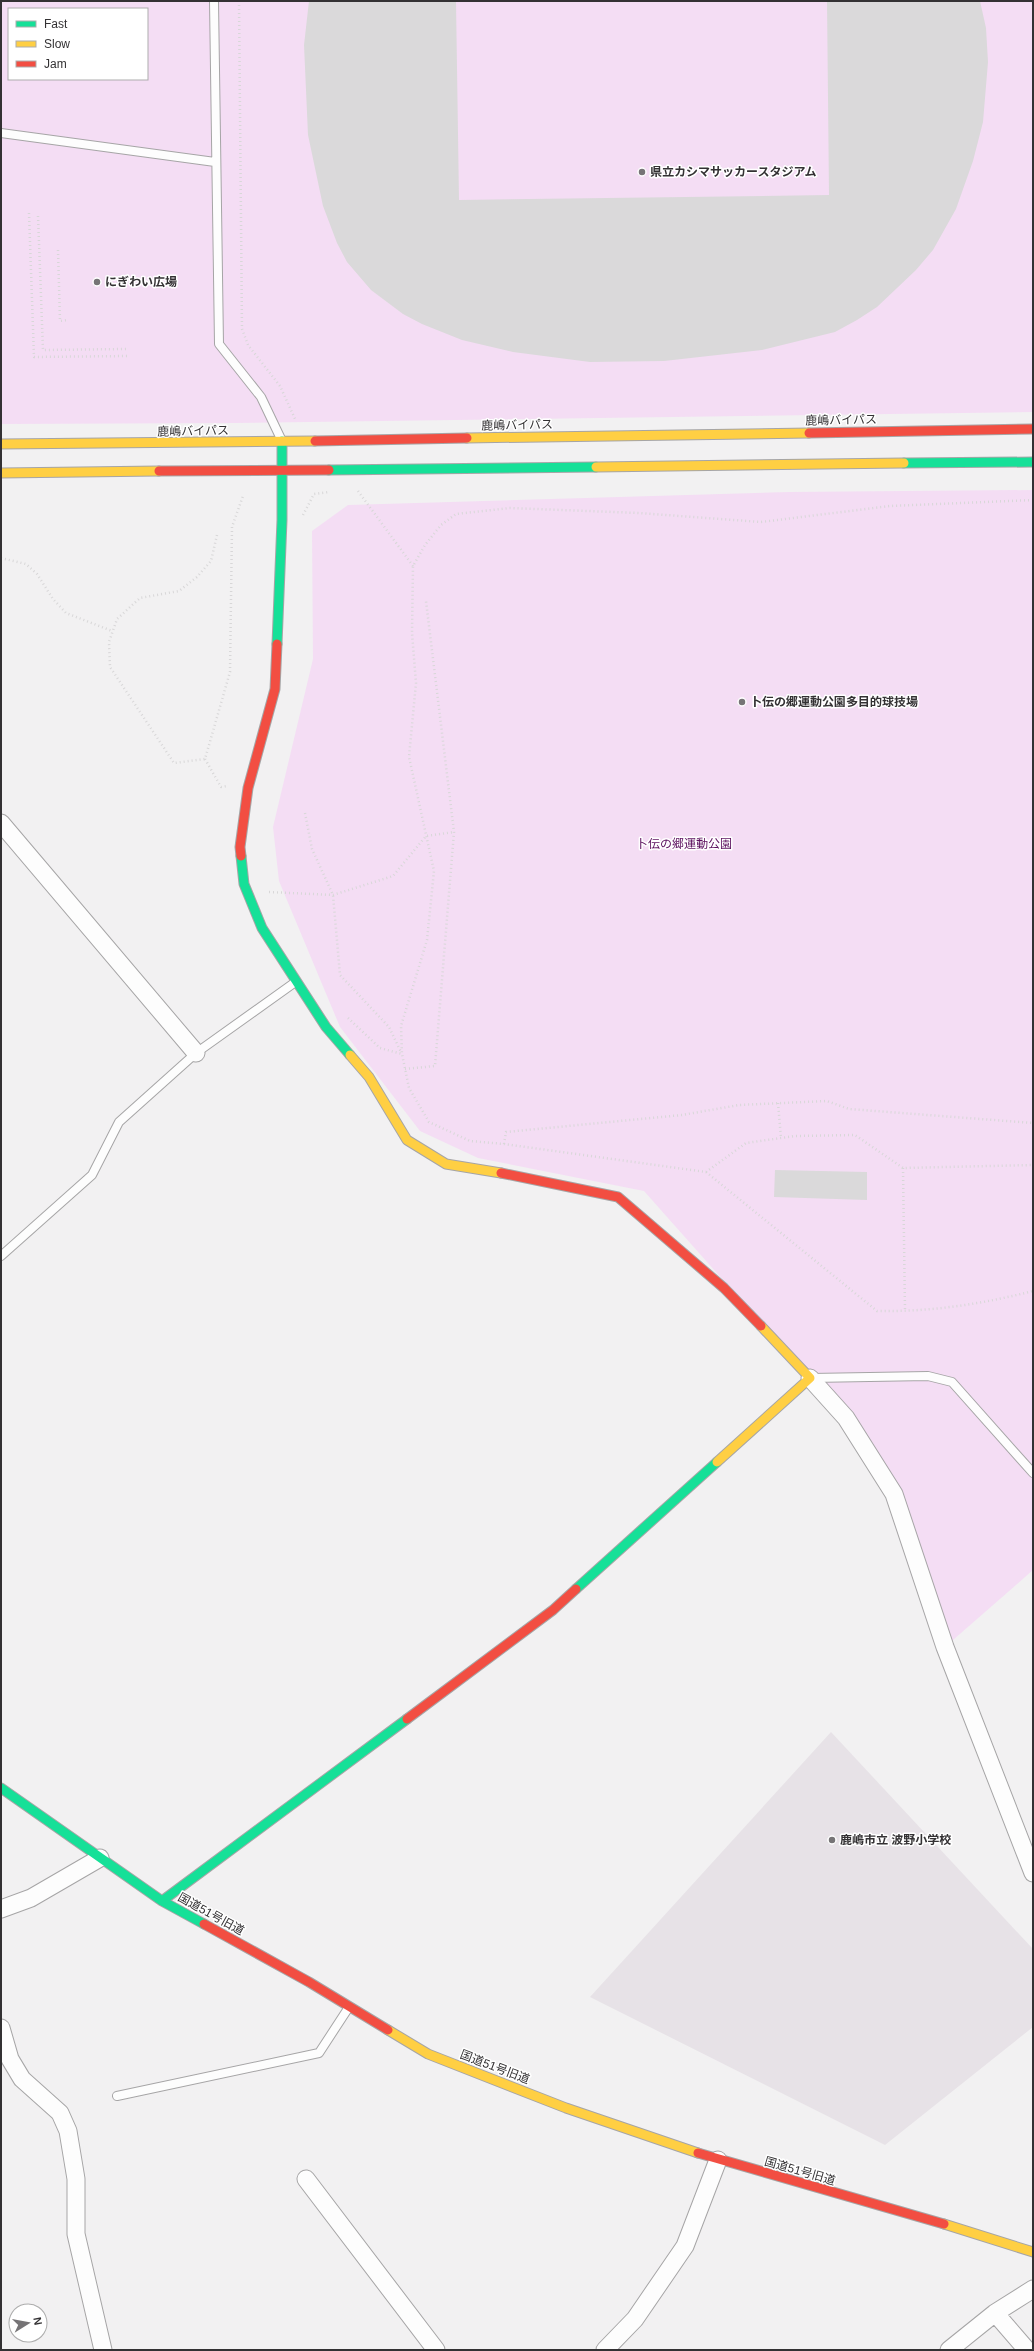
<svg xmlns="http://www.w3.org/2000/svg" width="1034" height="2351" font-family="Arial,'Noto Sans JP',sans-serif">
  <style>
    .built { fill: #e7e2e7 }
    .green { fill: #f4ddf4; fill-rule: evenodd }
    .building { fill: #dad9da }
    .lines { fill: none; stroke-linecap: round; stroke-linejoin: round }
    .lane-casing { stroke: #a6a5a6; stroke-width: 10 }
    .street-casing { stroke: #a6a5a6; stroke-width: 19 }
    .fast-casing { stroke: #a6a5a6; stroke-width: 11 }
    .slow-casing { stroke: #a6a5a6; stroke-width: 11 }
    .jam-casing { stroke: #a6a5a6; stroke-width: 11 }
    .path { stroke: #d8d7d8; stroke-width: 2.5; stroke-dasharray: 1 3; stroke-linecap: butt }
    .lane { stroke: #fdfdfd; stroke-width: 8 }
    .street { stroke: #fdfdfd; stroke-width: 17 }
    .fast { stroke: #16e098; stroke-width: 9 }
    .slow { stroke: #ffcf43; stroke-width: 9 }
    .jam { stroke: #f24e42; stroke-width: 9 }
    .poi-dot { fill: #767476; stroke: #fff; stroke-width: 1.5 }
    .labels { text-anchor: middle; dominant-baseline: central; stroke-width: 3; stroke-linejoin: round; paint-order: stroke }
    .poi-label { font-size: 12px; font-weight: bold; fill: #333133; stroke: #fff; text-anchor: start }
    .street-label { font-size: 12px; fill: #333133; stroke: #fff }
    .park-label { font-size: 12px; fill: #5b105e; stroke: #fff }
  </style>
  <rect width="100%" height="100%" fill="#f2f1f2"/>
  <path class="built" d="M831 1732 1033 1949V2027L885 2145 590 1997Z"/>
  <path class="green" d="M1 1H1033V412L235 423 1 424ZM9 9H147V79H9Z
    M1033 490V1570L945 1647 894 1494 810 1378 644 1191 478 1158 420 1131 340 1027 279 881 273 827 313 659 312 531 348 505 789 492Z"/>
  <path class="building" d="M309 1H456L459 200 829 195 827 1H980L986 28 988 62 983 122 973 161 956 209 933 250 916 270 877 307 857 320 835 332 762 350 664 361 590 362 513 352 462 340 422 324 403 314 371 290 347 262 337 243 323 206 308 135 304 45Z
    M775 1170 867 1172V1200L774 1197Z"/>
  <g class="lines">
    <defs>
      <path id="lane" d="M214 1 219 344 261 397 281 439
        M1 133 215 162
        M1 1256 92 1175 119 1122 196 1053 294 983
        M811 1378 928 1376 952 1382 1033 1473
        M117 2096 319 2053 349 2007"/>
      <path id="street" d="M1 823 196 1053
        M810 1378 846 1418 894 1494 945 1647 1033 1873
        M1 1909 31 1898 100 1858
        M1 2028 10 2059 22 2079 60 2113 68 2131 76 2179V2234L103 2350
        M306 2179 436 2350
        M995 2313 1027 2350
        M605 2350 635 2319 685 2246 718 2160
        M949 2350 995 2313 1033 2289"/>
      <path id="fast" d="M904 463 1033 462
        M329 470 596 467
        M277 644 282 520V441
        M241 856 244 884 262 928 326 1027 350 1055
        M576 1589 717 1462
        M1 1788 162 1901 204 1924
        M162 1901 407 1719"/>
      <path id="slow" d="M467 438 809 433
        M1 444 315 441
        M596 467 904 463
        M1 473 159 471
        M350 1055 369 1077 407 1140 446 1164 501 1173
        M717 1462 810 1378 761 1326
        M388 2030 428 2054 566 2108 698 2153
        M944 2224 1033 2252"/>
      <path id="jam" d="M809 433 1033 429
        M315 441 467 438
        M159 471 329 470
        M241 856 240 847 248 788 275 689 277 644
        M501 1173 618 1197 724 1288 761 1326
        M407 1719 553 1610 576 1589
        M204 1924 309 1982 388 2030
        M698 2153 944 2224"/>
    </defs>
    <use href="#lane" class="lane-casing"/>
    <use href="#street" class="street-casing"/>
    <use href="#fast" class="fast-casing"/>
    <use href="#slow" class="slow-casing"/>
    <use href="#jam" class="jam-casing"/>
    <path class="path" d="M239 1 242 329 248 345 280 386 296 421
      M29 213 34 357 129 356
      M38 216 43 350 126 349
      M58 250 60 321 68 320
      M358 491 413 566
      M1033 500 890 506 761 522 639 513 510 508 456 514 441 525 425 545 413 566 412 633 416 683 409 757 434 871 427 940 401 1026 402 1054 409 1088 429 1122 470 1141 504 1144 706 1172 746 1143 795 1136 855 1135 903 1168 1033 1165
      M303 515 314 494 329 492
      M217 535 211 561 197 577 179 591 140 598 117 619 109 642 110 667 174 763 205 759 230 672 232 527 243 496
      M1 558 26 564 37 574 53 599 66 613 112 631
      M205 759 221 787 227 786
      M305 813 312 849 333 895 340 975 389 1027 401 1052
      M269 892 333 895 393 876 426 836 454 832
      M348 1018 380 1048 402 1054
      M405 1069 435 1066 454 832 426 601
      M778 1103 781 1138
      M504 1144 506 1132 682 1115 739 1105 827 1101 849 1109 1033 1123
      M903 1168 905 1311
      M706 1172 877 1311C931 1312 982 1304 1033 1291"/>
    <use href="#lane" class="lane"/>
    <use href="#street" class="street"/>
    <use href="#fast" class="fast"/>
    <use href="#slow" class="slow"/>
    <use href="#jam" class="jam"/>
  </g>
  <g class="poi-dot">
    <circle cx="642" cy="172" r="4"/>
    <circle cx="97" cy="282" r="4"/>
    <circle cx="742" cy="702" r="4"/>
    <circle cx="832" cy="1840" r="4"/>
  </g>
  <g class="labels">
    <g class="poi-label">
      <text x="650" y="172">県立カシマサッカースタジアム</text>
      <text x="105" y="282">にぎわい広場</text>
      <text x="750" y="702">卜伝の郷運動公園多目的球技場</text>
      <text x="840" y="1840">鹿嶋市立 波野小学校</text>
    </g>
    <g class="street-label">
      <text transform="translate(841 420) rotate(-1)">鹿嶋バイパス</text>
      <text transform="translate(517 425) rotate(-1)">鹿嶋バイパス</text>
      <text transform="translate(193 431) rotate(-1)">鹿嶋バイパス</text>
      <text transform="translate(211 1914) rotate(29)">国道51号旧道</text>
      <text transform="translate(495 2067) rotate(21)">国道51号旧道</text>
      <text transform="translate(800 2171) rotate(16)">国道51号旧道</text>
    </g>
    <g class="park-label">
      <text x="684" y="844">卜伝の郷運動公園</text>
    </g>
  </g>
  <rect width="1034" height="2351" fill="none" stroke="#333133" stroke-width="4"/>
  <rect x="8" y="8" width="140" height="72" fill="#ffffff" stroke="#adadad"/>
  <rect x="16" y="21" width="20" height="6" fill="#16e098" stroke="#adadad"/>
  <text x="44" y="28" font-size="12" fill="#333133">Fast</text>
  <rect x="16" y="41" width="20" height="6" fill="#ffcf43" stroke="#adadad"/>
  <text x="44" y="48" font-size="12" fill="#333133">Slow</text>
  <rect x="16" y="61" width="20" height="6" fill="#f24e42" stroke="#adadad"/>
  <text x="44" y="68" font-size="12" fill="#333133">Jam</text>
  <g transform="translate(28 2323) rotate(79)"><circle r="19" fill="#ffffff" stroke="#adadad"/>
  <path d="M0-3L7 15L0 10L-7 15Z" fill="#767476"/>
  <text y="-6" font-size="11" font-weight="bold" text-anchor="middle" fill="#333133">N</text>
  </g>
</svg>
